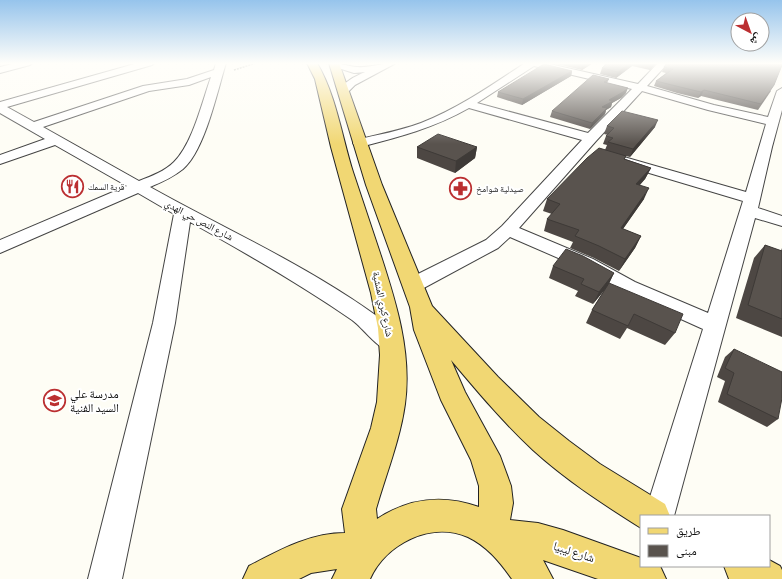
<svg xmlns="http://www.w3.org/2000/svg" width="782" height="579" font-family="'Crimson Pro','Noto Naskh Arabic',serif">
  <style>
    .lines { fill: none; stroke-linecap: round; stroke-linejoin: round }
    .minor-casing { stroke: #444; stroke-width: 2 }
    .major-casing { stroke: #222; stroke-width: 2 }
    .path { stroke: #333; stroke-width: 1.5; stroke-dasharray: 2 1; stroke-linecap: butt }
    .minor { fill: #fff; fill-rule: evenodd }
    .major { fill: #f1d773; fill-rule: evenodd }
    .wall { fill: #4d4743 }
    .shaded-wall { fill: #3e3a37 }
    .building { fill: #59534e; stroke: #3e3a37 }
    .labels { text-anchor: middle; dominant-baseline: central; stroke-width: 4; stroke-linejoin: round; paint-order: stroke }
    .far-poi-label { font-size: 9px; fill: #111; stroke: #fff; text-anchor: start }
    .street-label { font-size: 10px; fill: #111; stroke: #fff }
    .near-poi-label { font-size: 12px; fill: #111; stroke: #fff; text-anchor: start }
    .near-street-label { font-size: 12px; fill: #111; stroke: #fff }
  </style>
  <rect width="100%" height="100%" fill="#fefdf5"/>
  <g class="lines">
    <defs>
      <path id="minor" d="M16 63H32L30 65 0 73V67Z
        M138 63H154L152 65 7 107 34 122 143 86 187 79 214 70 216 63H226C217 92 205 150 183 169 173 177 162 182 150 187 218 225 288 257 352 299 368 310 393 325 402 342L399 348C396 349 393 351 390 351 379 350 362 327 352 320 300 284 246 253 190 222L175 323 122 579H88L153 323 174 214 138 193 0 253V240L127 186 55 145 0 164V155L45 139 0 113V102ZM211 77C202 102 193 143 174 162 165 171 152 176 139 181L43 127 149 91 189 85Z
        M331 63C340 63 347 66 356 67 370 68 382 63 396 63L355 85 347 93 343 94 338 91C345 81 354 77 365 72L354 73 332 66Z
        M525 63H545L638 84 658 63H668L647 86 714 105 768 117 777 91 782 88V110L772 147 758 208 782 216V226L755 218 674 516H644L703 329 621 292 579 267 510 237 498 248 420 290 413 292 406 290 403 285 406 280 486 240 502 226 582 140 469 108C434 128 399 137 360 147L355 146 353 143 355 140C377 135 400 131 421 123 459 108 492 85 525 63ZM534 66 632 89 588 133 477 103ZM642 91 708 110 766 124 746 192 624 157 619 158 617 161 619 164 743 201 708 313 635 282 593 259 519 228 596 141Z"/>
      <path id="major" d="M307 63H317C336 95 342 137 353 172 362 199 371 226 380 253 396 302 412 352 405 404 400 440 386 474 376 509L377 519C409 498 442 494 479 507V486L471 460 441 400 414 330 410 307 366 185 329 63H339L382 185 432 306 498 377 539 417 569 441 600 464 665 504 670 516H641V528C603 504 566 480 533 450 503 422 477 391 451 360L465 392 500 456 511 486 513 503 510 520 538 523 563 530 641 558V566H660L666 579H598L543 560 553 579H512C500 562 487 546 468 537 430 521 386 544 370 579H332L337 569 311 573 299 579H243L249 566C280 550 310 533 345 533L342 509 371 428 377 402 380 355 378 328 371 293 331 147 315 79Z
        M769 560 780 566 782 570V579H729L724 566H769Z"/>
    </defs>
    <use href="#minor" class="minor-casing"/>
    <use href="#major" class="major-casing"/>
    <path class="path" d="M234 70 256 63"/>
    <use href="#minor" class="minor"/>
    <use href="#major" class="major"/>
  </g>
  <path class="wall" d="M552 63H593L582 70Z
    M607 63H656L650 70 632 66 616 78 600 74 602 68Z
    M664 67 771 91 758 110 701 96 698 98 677 93 654 86 656 81 666 73 662 72Z
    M572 71 571 76 522 105 497 97 498 92Z
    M609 79 607 83 626 93 621 98 612 103 611 107 606 110 605 114 590 129 550 117 552 111Z
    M607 126 655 127 630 157 626 156 625 159 651 168 645 179 640 185 644 199 623 229 641 236 635 248 619 271 594 258 570 248 573 242 544 231 547 219 552 214 543 211 547 199 605 150 607 145 603 144 606 136 608 135 604 134Z
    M417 147H477L475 158 455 173 417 158Z
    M765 245 781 251 782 248V337L736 318 754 258Z
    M553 266 614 273 608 285 675 333 665 345 627 328 620 339 586 323 592 310 607 286 593 304 575 296 578 291 549 278Z
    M734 349 778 419 767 427 718 402 725 381 717 377 725 357Z"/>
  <path class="shaded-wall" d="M585 63H593L582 70 583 64Z
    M630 63H633L632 66 616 78 618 72Z
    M653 63H656L650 70 652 64Z
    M572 71 571 76 522 105 523 99Z
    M628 88 626 93 621 98 612 103 611 107 606 110 605 114 590 129 592 123 602 107 609 100Z
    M704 90 701 96 698 98 701 92Z
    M658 120 655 127 630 157 633 149Z
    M477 147 475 158 455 173 456 161Z
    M651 168 645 179 630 195 636 184Z
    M649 188 644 199 615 240 621 228Z
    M641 236 635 248 619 271 625 259Z
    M614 273 608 286 593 304 599 292Z"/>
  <path class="building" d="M607 63H630L618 72 602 68Z
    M667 63H782V65L774 85 761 104 704 90 701 92 680 87 656 81 673 69 664 67Z
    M544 64 572 71 523 99 498 92Z
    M593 75 609 79 604 82 628 88 623 92 609 100 613 101 602 107 607 108 592 123 552 111Z
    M622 111 658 120 633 149 608 142 613 138 606 136 614 128 607 126Z
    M438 134 477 147 456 161 417 147Z
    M599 148 626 156 624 159 651 168 636 184 649 188 621 228 641 236 625 259 599 246 575 236 579 230 547 219 560 204 547 199 587 158Z
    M765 245 782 251V319L748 305Z
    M566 249 583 256 614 273 599 292 581 284 584 279 553 266Z
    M609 283 683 314 675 333 634 314 628 326 592 310Z
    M734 349 782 372V398L778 419 727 394 734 373 725 368Z"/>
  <linearGradient id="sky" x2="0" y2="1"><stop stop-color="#96c4ec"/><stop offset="0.44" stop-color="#fffefa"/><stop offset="1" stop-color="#fffefa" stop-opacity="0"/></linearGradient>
  <rect width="782" height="144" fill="url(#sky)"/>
  <defs>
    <symbol id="restaurant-ring" viewBox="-11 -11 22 22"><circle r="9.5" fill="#fff" stroke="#bb2f31" stroke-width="1.5"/><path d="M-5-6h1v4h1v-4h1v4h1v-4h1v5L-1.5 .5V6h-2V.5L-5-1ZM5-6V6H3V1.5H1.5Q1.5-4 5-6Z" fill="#bb2f31"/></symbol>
    <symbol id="pharmacy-ring" viewBox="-11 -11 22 22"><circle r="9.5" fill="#fff" stroke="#bb2f31" stroke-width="1.5"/><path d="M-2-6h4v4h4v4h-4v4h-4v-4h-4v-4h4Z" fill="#bb2f31"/></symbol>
    <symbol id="school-ring" viewBox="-11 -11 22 22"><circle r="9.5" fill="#fff" stroke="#bb2f31" stroke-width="1.5"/><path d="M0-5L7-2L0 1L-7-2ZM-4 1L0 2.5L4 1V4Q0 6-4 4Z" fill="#bb2f31"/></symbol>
  </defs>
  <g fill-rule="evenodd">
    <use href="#restaurant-ring" x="60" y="174" width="25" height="25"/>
    <use href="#pharmacy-ring" x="448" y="176" width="25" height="25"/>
    <use href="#school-ring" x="42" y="388" width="25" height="25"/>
  </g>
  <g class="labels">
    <g class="far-poi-label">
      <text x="88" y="187">قرية السمك</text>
      <text x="476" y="189">صيدلية شوامخ</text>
    </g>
    <g class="street-label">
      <text transform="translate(199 220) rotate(28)">شارع النص حي الهدي</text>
      <text transform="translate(383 304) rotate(78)">شارع كبري المنشية</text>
    </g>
    <g class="near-poi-label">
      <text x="70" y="394">مدرسة علي<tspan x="70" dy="14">السيد الفنية</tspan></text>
    </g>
    <g class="near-street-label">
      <text transform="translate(574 552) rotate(18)">شارع ليبيا</text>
    </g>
  </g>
  <rect x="640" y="515" width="130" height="52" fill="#ffffff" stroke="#a0a0a0"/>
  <rect x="648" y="528" width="20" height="6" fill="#f1d773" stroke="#a0a0a0"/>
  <text x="676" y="535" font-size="12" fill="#111111">طريق</text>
  <rect x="648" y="545" width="20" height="12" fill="#59534e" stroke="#a0a0a0"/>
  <text x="676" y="555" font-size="12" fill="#111111">مبنى</text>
  <g transform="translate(750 32) rotate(139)"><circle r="19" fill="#ffffff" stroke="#a0a0a0"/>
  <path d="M0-3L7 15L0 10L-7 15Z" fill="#bb2f31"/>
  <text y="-6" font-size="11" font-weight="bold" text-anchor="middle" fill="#111111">ش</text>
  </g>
</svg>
